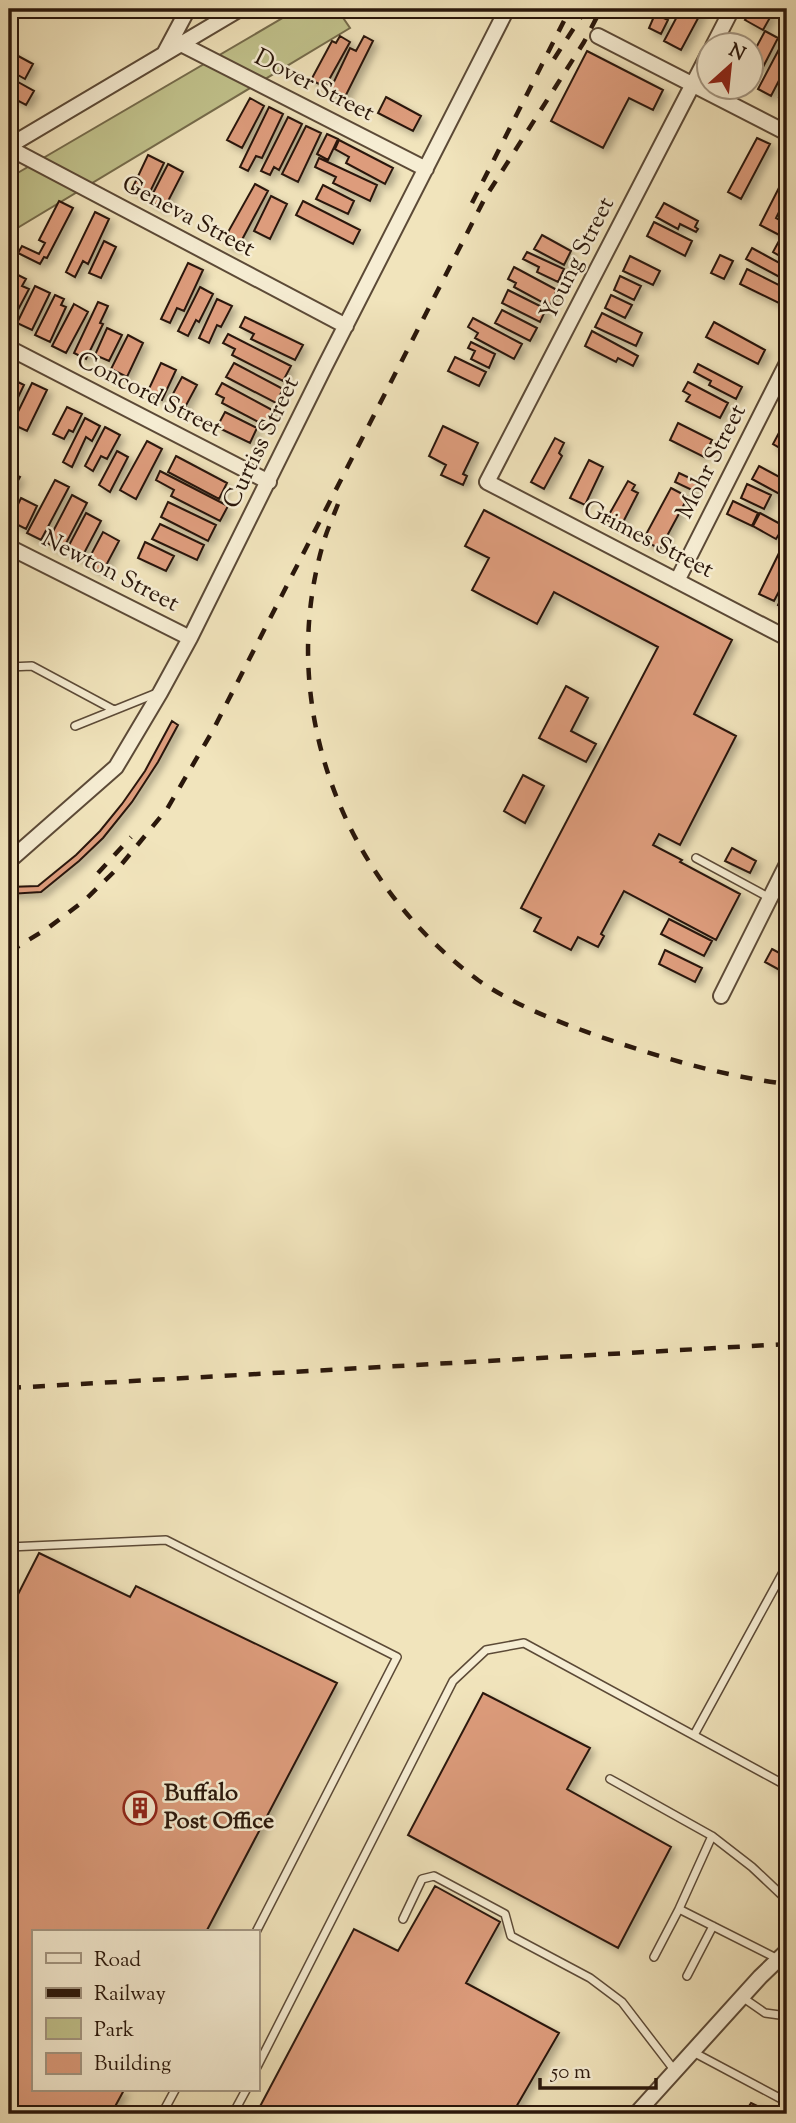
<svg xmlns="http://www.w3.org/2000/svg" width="796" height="2123" font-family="'Sorts Mill Goudy',serif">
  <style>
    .green { fill: #c1c28c; stroke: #766c4c; stroke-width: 2 }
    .building { fill: #dd9c7c; stroke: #2a170b; stroke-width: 2; filter: url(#shadow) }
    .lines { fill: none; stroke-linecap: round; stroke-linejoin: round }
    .lane-casing { stroke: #5c4a37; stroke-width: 10 }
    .street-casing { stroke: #5c4a37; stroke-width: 18 }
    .lane { stroke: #f6edd3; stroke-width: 7 }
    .street { stroke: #f6edd3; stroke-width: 14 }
    .rail { stroke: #2a170b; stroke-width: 4.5; stroke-dasharray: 12 12; stroke-linecap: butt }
    .labels { text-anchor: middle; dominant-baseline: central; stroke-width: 5; stroke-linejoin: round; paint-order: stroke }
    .street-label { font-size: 24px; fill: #2a170b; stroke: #f6edd3 }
    .poi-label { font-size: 24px; font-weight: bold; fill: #2a170b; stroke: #f6edd3; text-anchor: start }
  </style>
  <defs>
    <filter id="shadow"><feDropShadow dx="4.5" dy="4.5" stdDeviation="3.5" flood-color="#0004"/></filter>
  </defs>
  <rect width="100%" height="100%" fill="#f1e4bc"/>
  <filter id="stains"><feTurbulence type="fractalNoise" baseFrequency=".00286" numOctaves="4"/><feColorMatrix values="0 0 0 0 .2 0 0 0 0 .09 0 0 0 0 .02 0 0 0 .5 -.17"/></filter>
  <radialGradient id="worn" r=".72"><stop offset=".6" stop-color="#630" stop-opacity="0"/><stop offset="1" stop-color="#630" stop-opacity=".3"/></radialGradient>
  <path class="green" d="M298 9H337L350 28 9 233V178Z"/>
  <path class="building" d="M681 9H703L681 50 664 41Z
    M752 9H762L772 14 763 30 745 20Z
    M655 14 668 20 661 34 649 28Z
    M765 31 778 38 762 69 750 62V59Z
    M787 34V65L771 96 758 89Z
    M340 36 350 42 325 87 311 80 332 41 336 43Z
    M364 36 373 41 344 99 329 92 350 48 356 51Z
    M9 51 33 64 25 79 9 70Z
    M587 51 663 90 653 110 629 98 603 148 551 121Z
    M9 77 34 91 26 105 9 96Z
    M787 80V101L779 97Z
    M386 97 421 116 413 131 378 113Z
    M250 98 264 106 242 148 227 140Z
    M269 107 283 114 262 158 256 156 248 171 240 167Z
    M288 117 302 124 279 170 274 167 270 175 261 171Z
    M306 126 321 133 298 182 282 174Z
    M327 134 338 139 328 160 317 154Z
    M757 138 770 144 741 199 728 192Z
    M339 140 393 168 385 184 346 163 349 157 335 149Z
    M148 155 164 163 148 196 132 189Z
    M319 158 377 185 370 201 333 183 336 177 315 167Z
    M168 164 183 172 164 209 149 201Z
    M787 172V205L783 204 776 218 787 224V239L760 225Z
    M255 184 268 191 237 249 223 241Z
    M323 185 354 201 348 214 316 199Z
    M271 196 287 204 270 239 254 231Z
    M59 201 73 208 47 258 44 257 40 264 18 253 22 246 39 254 45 243 39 240Z
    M303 201 360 230 353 244 296 215Z
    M664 203 698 221 695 227 698 229 696 232 680 224 678 229 656 217Z
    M95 212 109 219 88 264 83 261 75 277 66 272Z
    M654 222 692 241 685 256 647 236Z
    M542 235 571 251 564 265 534 249Z
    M780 239 787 242V260L773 252Z
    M104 241 116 247 101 278 89 273Z
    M752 248 787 267V281L746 259Z
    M527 252 564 269 558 282 537 272 539 267 523 259Z
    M720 255 733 261 724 279 711 273Z
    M630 256 660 271 653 285 623 271Z
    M188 263 203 270 184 311 177 308 170 323 161 319Z
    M514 267 557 290 549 306 514 287 516 283 508 279Z
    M747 269 787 289V302L785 306 740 284Z
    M18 275 26 279 22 286 29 289 10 325 9 293Z
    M620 276 641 286 634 300 614 290Z
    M35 286 50 293 32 330 17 323Z
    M200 287 213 294 199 322 196 320 188 336 178 331Z
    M508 290 546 309 540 322 502 303Z
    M55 295 64 299 61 305 66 307 50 342 35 335Z
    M611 295 632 305 625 318 605 308Z
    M217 299 232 306 221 327 217 325 209 343 199 338Z
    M98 302 108 306 100 323 103 324 86 359 74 353Z
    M74 304 88 312 66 353 52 346Z
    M502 310 537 328 530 341 495 323Z
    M602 313 642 333 636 346 595 327Z
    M245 317 303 345 295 360 251 339 254 334 240 327Z
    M473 318 522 344 514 359 475 338 478 333 468 327Z
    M714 322 765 350 758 364 706 337Z
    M107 328 122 335 109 361 95 355Z
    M592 331 638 356 633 366 618 358 616 362 585 346Z
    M228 334 291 366 283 381 232 355 235 349 223 343Z
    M128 335 143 343 127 377 111 369Z
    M471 342 495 354 489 368 471 359 475 351 468 348Z
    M455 357 486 372 479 386 448 371Z
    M161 363 176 370 162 400 147 393Z
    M234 363 283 389 276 403 226 377Z
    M698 364 742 387 736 399 709 385 711 381 694 372Z
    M182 377 197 385 183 411 168 403Z
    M10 378 24 385 9 416V380Z
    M688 382 728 403 720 418 686 401 690 395 683 391Z
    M32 383 47 390 27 431 12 424Z
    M222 383 274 411 266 426 222 403 224 398 216 394Z
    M67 407 82 414 73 432 69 430 64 439 53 434Z
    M225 412 257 428 250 443 217 427Z
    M85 418 100 426 92 441 86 437 72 467 63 462Z
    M678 423 712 440 704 457 670 440Z
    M443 426 478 443 463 474 467 476 463 485 441 475 446 465 429 456Z
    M105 427 120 435 107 459 101 456 93 471 85 466Z
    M781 429 787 433V452L773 444Z
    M555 438 564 443 559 453 562 456 544 489 531 482Z
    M147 441 162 449 136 499 120 490Z
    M117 451 128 457 110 492 99 485Z
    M176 456 227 483 219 499 168 472Z
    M589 460 603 467 585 505 570 498Z
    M759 466 787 481 785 497 752 479Z
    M160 471 228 506 220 521 171 496 174 490 156 480Z
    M11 473 20 477 10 495 17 499 9 514V478Z
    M679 473 698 482 694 491 675 482Z
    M55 480 69 487 41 540 27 533Z
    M628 481 635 485 632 490 638 493 620 528 606 520Z
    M747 484 771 495 764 509 741 498Z
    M671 488 688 497 660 549 643 540Z
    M72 495 87 503 62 551 47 543Z
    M21 498 37 506 26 529 10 521Z
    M733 501 758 513 752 526 727 514Z
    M168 502 216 525 208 541 161 517Z
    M484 510 732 640 694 714 736 736 680 845 659 834 653 845 682 860 680 862 740 894 716 940 624 891 601 934 604 936 598 947 578 937 571 950 534 931 541 918 521 908 658 647 554 592 537 624 472 590 489 558 465 546Z
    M86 513 101 521 81 559 66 551Z
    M760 513 784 526 776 539 753 526Z
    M160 524 204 545 197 560 152 539Z
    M103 532 119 541 102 573 86 564Z
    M145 542 174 556 166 571 138 558Z
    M780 551 787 555V576L774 601 759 594Z
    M787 586V610L778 605Z
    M566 686 588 698 571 731 596 744 586 762 539 738Z
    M172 721 178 725 158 762 132 802 103 838 79 861 41 892 9 894V887L38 886 76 855 100 831 122 804 145 771Z
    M523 775 544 786 525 823 504 811Z
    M732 848 756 861 750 873 725 861Z
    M669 919 712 941 704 956 661 934Z
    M772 949 787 957V974L765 962Z
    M665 950 702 968 695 982 659 964Z
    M39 1553 130 1597 136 1586 337 1683 206 1932H33V2090H124L111 2114H9V1612Z
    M483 1693 590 1748 567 1789 671 1847 618 1948 408 1835Z
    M435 1886 500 1922 466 1983 559 2033 512 2114H256L354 1929 398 1951Z
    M751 2103 774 2114H744Z"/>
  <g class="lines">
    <defs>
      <path id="lane" d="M9 667 32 666 114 710
        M75 726 157 693
        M696 858 770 898
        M9 1547 166 1540 397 1657 256 1932
        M694 1735 787 1565
        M610 1779 712 1836
        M403 1919 422 1879 434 1876 505 1914 511 1936 590 1978 622 2002 675 2071
        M654 1957 679 1909
        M778 1959 679 1909 712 1836 752 1867 787 1900
        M687 1976 713 1926
        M742 1997 765 2013 787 2016
        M693 2052 787 2102
        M257 2067 453 1681 486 1650 524 1643 787 1786
        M162 2114 175 2090
        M233 2114 246 2090"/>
      <path id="street" d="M598 36 787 133
        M181 44 426 169
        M713 46 732 9
        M164 54 188 9
        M708 55 487 482 787 638
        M9 146 240 9
        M9 148 346 326
        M9 348 269 482
        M9 547 190 638
        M677 581 787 363
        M9 861 116 767 160 693 190 638 325 366 507 9
        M721 996 787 864
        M636 2114 760 1977 787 1951"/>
    </defs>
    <use href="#lane" class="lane-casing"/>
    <use href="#street" class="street-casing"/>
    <use href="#lane" class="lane"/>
    <use href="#street" class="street"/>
    <path class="rail" d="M554 59 586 9
      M472 203 570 9
      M338 504C333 517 327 530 323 544 276 706 343 881 478 980 514 1005 556 1021 598 1036 659 1057 722 1076 787 1084
      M98 873 131 837
      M9 952 48 928 85 900 121 865 167 809 212 732 485 198 584 42 601 9
      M9 1388 787 1344"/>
  </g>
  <defs>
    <symbol id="building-ring" viewBox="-11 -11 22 22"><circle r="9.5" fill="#f6edd3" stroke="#8f2418" stroke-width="1.5"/><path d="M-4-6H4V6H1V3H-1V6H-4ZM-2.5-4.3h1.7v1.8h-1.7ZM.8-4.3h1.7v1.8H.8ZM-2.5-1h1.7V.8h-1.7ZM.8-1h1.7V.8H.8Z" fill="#8f2418"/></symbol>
  </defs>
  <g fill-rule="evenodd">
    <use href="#building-ring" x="121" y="1789" width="38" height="38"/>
  </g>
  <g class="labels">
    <g class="street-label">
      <text transform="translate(314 86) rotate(27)">Dover Street</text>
      <text transform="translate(188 217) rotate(28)">Geneva Street</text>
      <text transform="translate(578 259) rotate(-63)">Young Street</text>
      <text transform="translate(149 395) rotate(27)">Concord Street</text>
      <text transform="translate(262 443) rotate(-64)">Curtiss Street</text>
      <text transform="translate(712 462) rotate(-63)">Mohr Street</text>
      <text transform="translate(648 540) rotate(27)">Grimes Street</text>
      <text transform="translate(110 572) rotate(27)">Newton Street</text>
    </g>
    <g class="poi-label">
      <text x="164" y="1794">Buffalo<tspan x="164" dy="28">Post Office</tspan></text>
    </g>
  </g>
  <rect width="796" height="2123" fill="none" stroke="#f1e4bc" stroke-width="35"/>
  <rect x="10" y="10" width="775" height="2102" fill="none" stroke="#2a170b" stroke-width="3.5"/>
  <rect x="18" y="18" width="761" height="2088" fill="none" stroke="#2a170b" stroke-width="2"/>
  <rect x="32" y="1930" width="228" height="161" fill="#f6edd3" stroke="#a49783" stroke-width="2"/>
  <rect x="46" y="1953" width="35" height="10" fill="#f6edd3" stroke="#a49783" stroke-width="2"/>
  <text x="94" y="1966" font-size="21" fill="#2a170b">Road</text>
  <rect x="46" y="1988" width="35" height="10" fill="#2a170b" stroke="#a49783" stroke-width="2"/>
  <text x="94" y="2000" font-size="21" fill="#2a170b">Railway</text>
  <rect x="46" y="2018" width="35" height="21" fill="#c1c28c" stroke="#a49783" stroke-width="2"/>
  <text x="94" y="2036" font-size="21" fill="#2a170b">Park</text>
  <rect x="46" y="2053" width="35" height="21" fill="#dd9c7c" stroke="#a49783" stroke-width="2"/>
  <text x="94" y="2070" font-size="21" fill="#2a170b">Building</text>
  <g transform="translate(730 66) rotate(27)"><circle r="33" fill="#f6edd3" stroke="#a49783" stroke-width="2"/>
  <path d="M0-5L12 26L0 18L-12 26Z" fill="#8f2418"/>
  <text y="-10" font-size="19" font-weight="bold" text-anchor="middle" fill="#2a170b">N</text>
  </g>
  <path d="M540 2078v10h116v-10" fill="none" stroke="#2a170b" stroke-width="3.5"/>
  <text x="551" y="2078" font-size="21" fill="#2a170b" stroke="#f6edd3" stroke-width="5" paint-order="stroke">50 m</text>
  <rect width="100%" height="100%" filter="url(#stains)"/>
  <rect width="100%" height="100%" fill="url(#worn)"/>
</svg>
